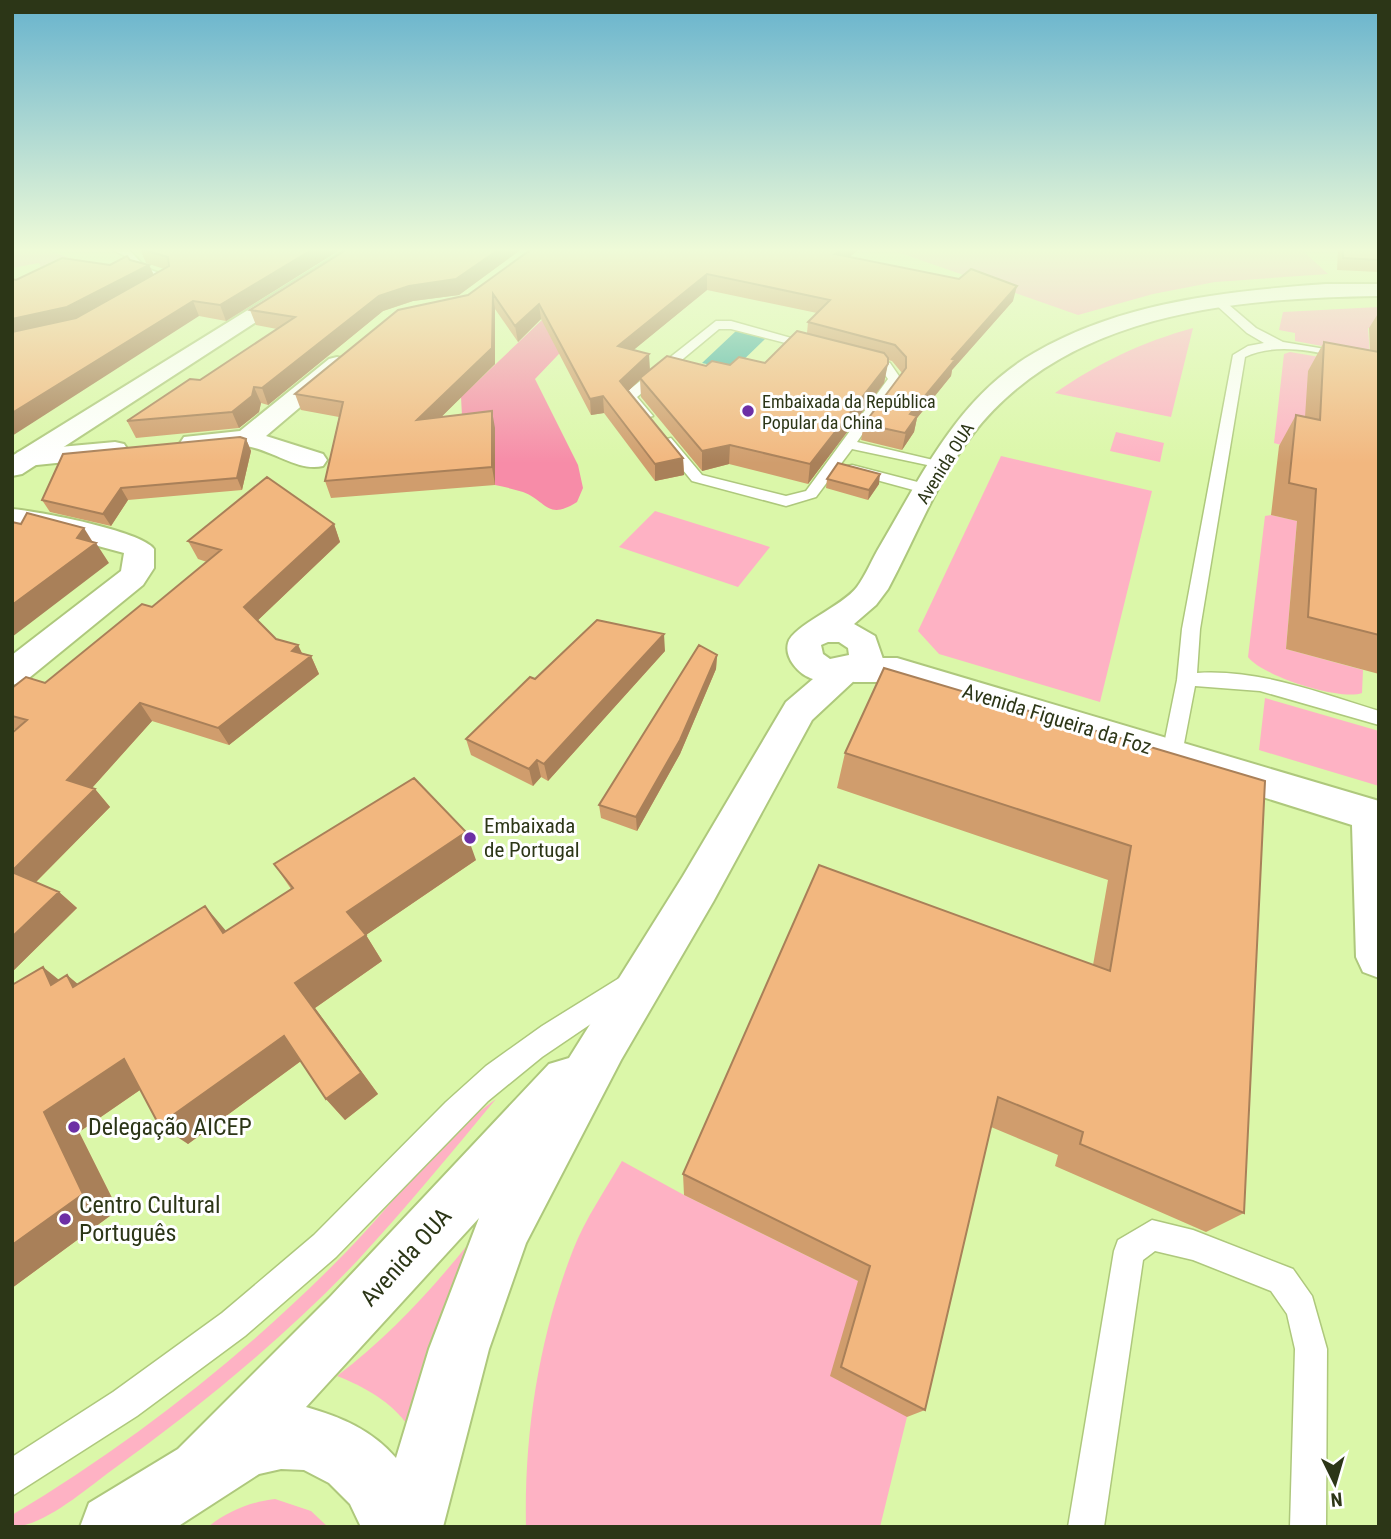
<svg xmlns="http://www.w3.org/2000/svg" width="1391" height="1539" font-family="'Roboto Condensed',sans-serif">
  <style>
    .green { fill: #feb2c4 }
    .forest { fill: #f78ca8 }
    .water { fill: #47b2a4 }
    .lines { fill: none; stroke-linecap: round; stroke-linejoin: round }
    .lane-casing { stroke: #aec87c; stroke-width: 3 }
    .street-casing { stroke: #aec87c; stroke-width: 4 }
    .secondary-casing { stroke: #aec87c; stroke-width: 4 }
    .lane { fill: #fff; fill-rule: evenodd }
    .street { fill: #fff; fill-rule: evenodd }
    .secondary { fill: #fff; fill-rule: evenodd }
    .wall { fill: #d09d6d; fill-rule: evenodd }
    .shaded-wall { fill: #a98059 }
    .building { fill: #f2b77f; stroke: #a98059; stroke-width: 2 }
    .poi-dot { fill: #6d2fa5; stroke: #fff; stroke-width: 2.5 }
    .labels { text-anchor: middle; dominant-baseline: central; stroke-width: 6; stroke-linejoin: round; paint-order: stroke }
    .far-poi-label { font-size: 18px; fill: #2c3617; stroke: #fff; text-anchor: start }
    .far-street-label { font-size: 18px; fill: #2c3617; stroke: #fff }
    .street-label { font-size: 21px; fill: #2c3617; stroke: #fff }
    .poi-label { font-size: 21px; fill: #2c3617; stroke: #fff; text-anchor: start }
    .near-poi-label { font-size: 24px; fill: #2c3617; stroke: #fff; text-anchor: start }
    .near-street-label { font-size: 24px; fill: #2c3617; stroke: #fff }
  </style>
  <rect width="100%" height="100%" fill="#dbf7a9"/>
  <path class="green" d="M27 248H44L75 260 44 274 39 263 12 268V253Z
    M886 248H1300L1328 274 1215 282 1153 294 1078 315Z
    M1379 307V329L1368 328 1370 355 1295 341V333L1279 330 1283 312Z
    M1193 328 1171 417 1055 393C1098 363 1142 342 1193 328Z
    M1290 352 1349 362 1302 451 1274 443 1284 354Z
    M1116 432 1164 443 1160 462 1110 451Z
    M1001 456 1152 491 1100 702 939 654 918 631Z
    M655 511 770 547 738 587 619 547Z
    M1271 515 1297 521 1286 649 1363 670 1362 693C1341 701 1262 676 1248 657L1265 516Z
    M1265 698 1379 731V786L1259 750Z
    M496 1099C451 1153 406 1208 358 1260 283 1339 196 1410 108 1473 84 1491 42 1527 12 1527V1515C134 1442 249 1352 348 1250 397 1200 438 1140 496 1099Z
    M622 1161 684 1195 858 1281 907 1417 880 1527H526C524 1433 539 1337 573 1250 585 1219 606 1189 622 1161Z
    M469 1243 418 1386 409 1427C392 1402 365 1387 337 1376 388 1337 429 1293 469 1243Z
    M275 1499 311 1511 328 1527H208C228 1511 250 1502 275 1499Z"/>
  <path class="forest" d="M621 289 535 379 578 465 583 488 577 502C547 521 547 501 523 492 514 489 504 487 495 485L462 416 461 397 543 319Z"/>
  <path class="water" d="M736 331 766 338 733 370 702 363Z"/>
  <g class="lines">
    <defs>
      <path id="lane" d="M109 248C137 247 130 256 148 268 156 274 168 273 175 278L163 287H155V283L161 279 141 273 129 258Z
        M1214 299H1222L1256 328 1283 342 1379 358V366C1338 358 1284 338 1245 357L1200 629 1197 673C1260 669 1320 693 1379 711V725L1260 691 1195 686 1182 754 1179 760H1165L1162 754 1177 680 1182 629 1233 355 1248 346 1264 343 1247 333 1214 303Z
        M716 321H731L823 347 817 351 731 329H719L637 397 653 416 641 419 623 396 625 393Z
        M861 354 890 363 901 379 857 442 946 463V469L852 449 816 497 786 506 692 481 659 441 671 438 702 475 786 496 806 491 888 379 881 369 857 361V355Z
        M852 465 933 486 936 489 928 494 847 472V466Z
        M629 972 638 976 642 984 638 992 542 1057 488 1101 336 1257 245 1336 137 1416 12 1496V1457L113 1392 222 1313 314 1235 446 1102 486 1066 542 1026Z
        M1152 1220 1193 1230 1293 1269 1312 1296 1327 1349 1326 1527H1290L1295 1349 1287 1314 1271 1291 1193 1260 1155 1251 1143 1260 1104 1527H1068L1114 1251 1118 1240Z"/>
      <path id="street" d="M337 357 345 359 349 364 345 369 266 436 323 454 327 460 323 466C296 472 271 448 244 446 224 445 204 454 184 449L180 443 184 437 240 431 329 359Z
        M115 442 124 444 128 450 124 456 27 466 18 464 14 458 18 452 27 450Z
        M12 509C37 511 142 531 154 549V568L143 585 24 682 12 685V655L121 571 124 553 35 529 12 527Z
        M854 658H897L1379 801V978L1363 972 1356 957 1352 825 896 682H854L842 678 837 670 842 662Z"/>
      <path id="secondary" d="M348 248H370L22 474 12 476V456Z
        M1326 284H1379V296C1235 298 1066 312 972 435 937 480 915 539 888 589L876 605 854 624 875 636 883 659 878 667 856 679 812 720 713 902 621 1060 526 1243 489 1349 443 1527H361L350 1504 329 1483 304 1470 281 1469 259 1474 177 1527H80L89 1503 178 1449 329 1298 549 1064 569 1058 683 876 786 702 813 679C799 675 784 658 788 643 792 626 843 606 857 587 866 575 872 559 880 546 923 473 958 397 1034 353 1121 302 1227 291 1326 284ZM828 642H839L848 648 849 655 830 659 823 654 821 645ZM479 1218 429 1349 396 1458C372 1430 341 1417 306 1407Z"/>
    </defs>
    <use href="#lane" class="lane-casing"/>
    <use href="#street" class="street-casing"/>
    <use href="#secondary" class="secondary-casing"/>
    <use href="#lane" class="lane"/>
    <use href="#street" class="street"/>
    <use href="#secondary" class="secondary"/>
  </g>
  <path class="wall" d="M141 248H343L226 321 199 316 16 280 110 265 130 260 149 265 154 275 164 269 146 263 140 249Z
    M349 248H523L459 295 413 301 383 311 268 405 261 403 259 412 239 428 136 438 127 421 200 380 277 329 256 325 250 310Z
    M533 248H861L849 257 1013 301 952 370 951 376 917 418 914 432 902 450 861 440 864 424 902 373 892 361 888 360 884 383 808 484 729 464 702 471 641 397 640 380 628 391 683 458 684 475 655 481 604 413 591 415 541 319 518 342 495 309V364L441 417 495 428V485L331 498 325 481 339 417 301 410 295 394 468 295ZM707 290 817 313 808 322 807 333 765 363 650 370 633 350Z
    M1338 248H1379V272L1337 270Z
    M1379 312V674L1286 649 1297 521 1271 515 1279 446 1296 415 1305 417 1308 371 1324 342 1370 350 1369 328Z
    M246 439 251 451 242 490 128 500 111 526 50 512 42 500Z
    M827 479 879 484 868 500 826 488Z
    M334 524 340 542 257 621 276 639 298 645 302 653 311 656 319 674 229 745 152 721 92 788 95 789 110 807 36 882 59 892 77 908 12 972V733L16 730 12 728V688L45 683 152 607 207 562 198 559 188 541Z
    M665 651 548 781 541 777 533 786 471 755 466 739 535 679Z
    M717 655 716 669 680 754 637 831 601 818 599 805Z
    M845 753 1265 781 1244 1213 1206 1232 1055 1166 1058 1155 991 1127 925 1410 907 1417 830 1376 858 1281 684 1195 683 1174 1093 965 1108 880 837 788Z
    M476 860 366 935 382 961 315 1008 378 1094 345 1120 326 1099 301 1061 188 1144 140 1090 79 1132 118 1210 12 1288 59 980 67 975 77 984 226 931 291 889 274 864Z"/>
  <path class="shaded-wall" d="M315 248H343L226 321 220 305Z
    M501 248H523L459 295 413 301 383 311 268 405 262 388 379 296Z
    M844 248H861L834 269 835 254Z
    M149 265 156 280 75 323 12 336V319Z
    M707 274V290L619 362 618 346Z
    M1017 286 1013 301 952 370 951 376 917 418 914 432 902 450 910 414 952 359Z
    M493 294 495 309V364L421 437 417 420Z
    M193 301 199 316 12 436V413Z
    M539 304 541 319 518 342 515 326Z
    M649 354 650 370 621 398 620 381Z
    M888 364 884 383 808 484 810 464Z
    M254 387 261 403 259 412 239 428 232 412Z
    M603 396 604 413 591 415 590 399Z
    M492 411 495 428V485L492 467Z
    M246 439 251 451 242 490 237 478Z
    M730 445 729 464 702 471V451Z
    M683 458 684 475 655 481V464Z
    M880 474 879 484 868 500 869 490Z
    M121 488 128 500 111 526 103 514Z
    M334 524 340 542 253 625 244 607Z
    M84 528 94 544 96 543 109 563 12 637V605L77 538Z
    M664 634 665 651 548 781 544 764Z
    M298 645 305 660 311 656 319 674 229 745 218 728Z
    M717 655 716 669 680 754 637 831 636 817Z
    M140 703 152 721 83 798 67 780Z
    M537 760 541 777 533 786 529 769Z
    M95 789 110 807 30 888 12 871Z
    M466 832 476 860 366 935 382 961 315 1008 378 1094 345 1120 326 1099 295 983 347 912Z
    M59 892 77 908 12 972V937Z
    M205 906 227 932 223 933Z
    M43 967 74 992 51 985Z
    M67 975 97 1000 73 987Z
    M284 1036 305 1058 188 1144 159 1125Z
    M124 1059 153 1081 79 1132 118 1210 12 1288V1245L44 1112Z"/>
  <path class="building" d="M141 248H315L220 305 193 301 12 413V332L76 318 169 266 168 257 140 249Z
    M349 248H501L456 279 409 286 379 296 262 388 254 387 252 396 232 412 127 421 190 379 200 380 295 317 250 310Z
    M533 248H844L835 254 959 279 971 269 1017 286 952 359 955 360 910 414 917 416 905 433 864 424 906 368V357L895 345 808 322 830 300 707 274 618 346 649 354 620 381 683 458 655 464 603 396 590 399 539 304 515 326 493 294 492 348 417 420 492 411V467L325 481 343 402 295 394 398 310 468 295Z
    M1343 248H1379V260L1343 258Z
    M127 256 130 260 149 265 67 307 12 319V279L16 280 62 258 110 265Z
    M797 331 884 353 888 358V364L810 464 730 445 702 451 640 378 667 356 706 366 712 361 730 365 739 357 765 363Z
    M1324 342 1379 352V635L1308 617 1316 489 1289 483 1296 415 1320 420Z
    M240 437 246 439 237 478 121 488 103 514 42 500 63 454Z
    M838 463 880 474 869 490 827 479Z
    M267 477 334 524 244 607 276 639 298 645 292 651 311 656 218 728 140 703 67 780 95 789 12 871V733L27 720 12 716V688L26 677 45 683 142 604 152 607 221 550 188 541Z
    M27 513 84 528 77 538 96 543 12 605V522L21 524Z
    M597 620 664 634 544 764 537 760 529 769 466 739 530 677 535 679Z
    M699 645 717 655 680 740 636 817 599 805Z
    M884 668 1265 781 1244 1213 1080 1144 1083 1132 998 1097 925 1410 841 1367 870 1266 683 1174 819 865 1110 971 1131 846 845 753Z
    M414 778 466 832 347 912 366 935 295 983 361 1073 326 1099 284 1036 159 1125 124 1059 44 1112 83 1194 12 1245V985L43 967 51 985 67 975 73 987 205 906 223 933 293 888 274 864Z
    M12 872 59 892 12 937Z"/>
  <linearGradient id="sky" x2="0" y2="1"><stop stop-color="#67b3cd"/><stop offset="0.54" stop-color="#effbd8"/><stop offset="1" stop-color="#effbd8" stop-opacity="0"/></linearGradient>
  <rect width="1391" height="463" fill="url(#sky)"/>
  <g class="poi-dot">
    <circle cx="748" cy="411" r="7"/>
    <circle cx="470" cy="838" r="7"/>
    <circle cx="74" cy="1127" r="7"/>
    <circle cx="65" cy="1219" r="7"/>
  </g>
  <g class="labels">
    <g class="far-poi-label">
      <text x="762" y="401">Embaixada da República<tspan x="762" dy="21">Popular da China</tspan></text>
    </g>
    <g class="far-street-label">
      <text transform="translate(945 463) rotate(-58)">Avenida OUA</text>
    </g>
    <g class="street-label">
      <text transform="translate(1057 719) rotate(17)">Avenida Figueira da Foz</text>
    </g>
    <g class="poi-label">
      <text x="484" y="826">Embaixada<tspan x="484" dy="24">de Portugal</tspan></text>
    </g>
    <g class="near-poi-label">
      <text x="88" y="1127">Delegação AICEP</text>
      <text x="79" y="1205">Centro Cultural<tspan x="79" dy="28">Português</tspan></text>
    </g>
    <g class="near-street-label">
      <text transform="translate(406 1257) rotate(-48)">Avenida OUA</text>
    </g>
  </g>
  <rect width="1391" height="1539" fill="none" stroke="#2c3617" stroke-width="28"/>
  <g transform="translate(1335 1483) rotate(175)" stroke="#ffffff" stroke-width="5" paint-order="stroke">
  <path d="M0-5L12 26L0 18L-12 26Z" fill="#2c3617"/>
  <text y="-10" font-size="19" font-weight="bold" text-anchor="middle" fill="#2c3617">N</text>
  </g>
</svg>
